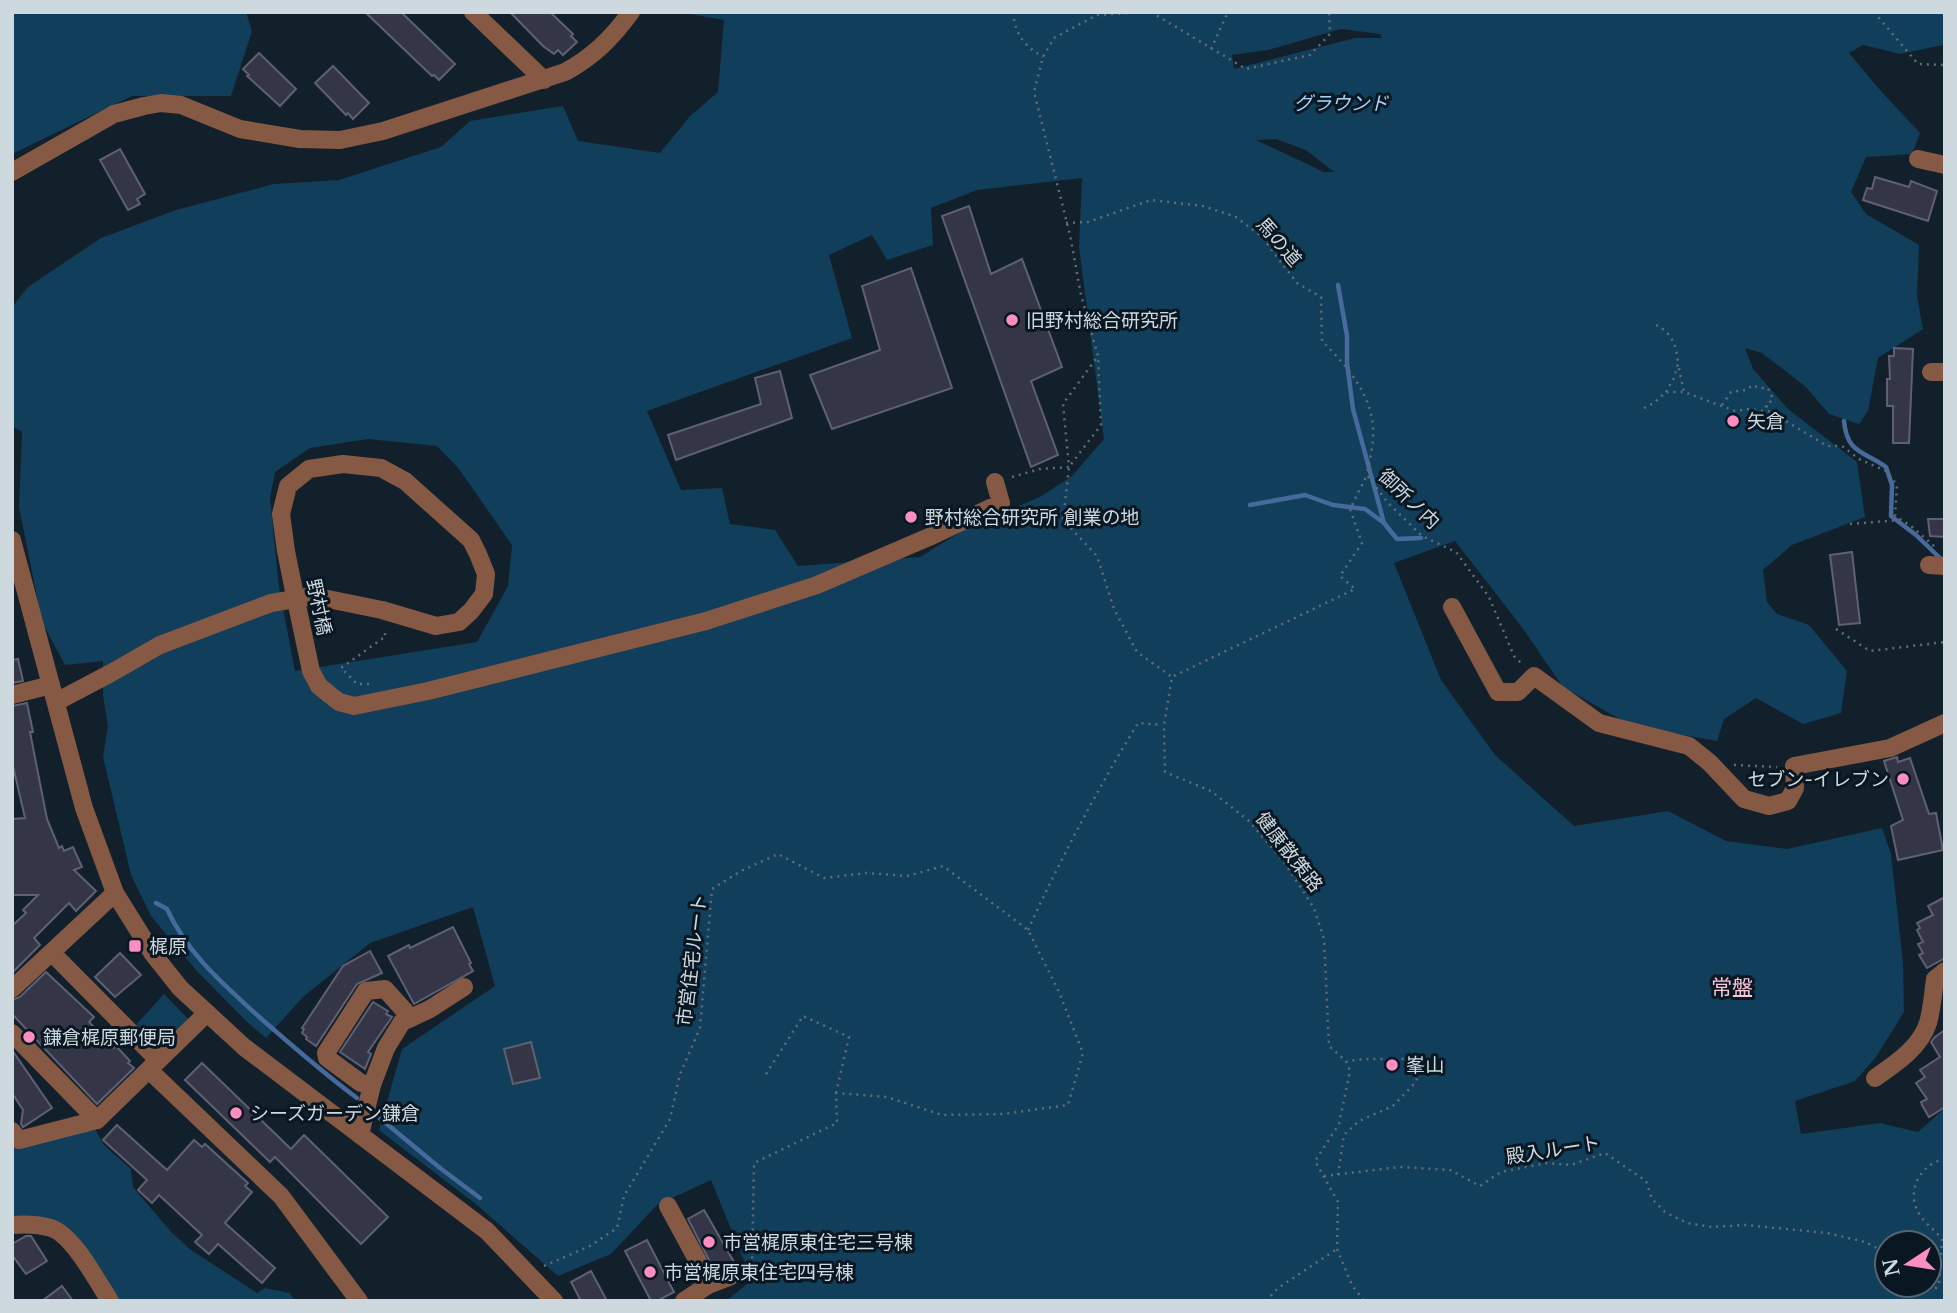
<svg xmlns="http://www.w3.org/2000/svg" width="1957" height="1313" font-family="'Libre Baskerville','Noto Sans JP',serif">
<rect width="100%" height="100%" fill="#11202b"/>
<!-- green -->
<g fill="#113e5a" fill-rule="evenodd">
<polygon points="12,12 246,12 252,31 231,96 132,96 12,154"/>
<path d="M 678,12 L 1945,12 L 1945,43 L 1943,45 L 1900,54 L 1863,45 L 1849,53 L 1880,90 L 1920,133 L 1912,154 L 1866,157 L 1851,192 L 1866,214 L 1919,245 L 1917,296 L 1923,329 L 1878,358 L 1868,411 L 1859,424 L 1829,414 L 1806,387 L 1762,353 L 1745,348 L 1753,369 L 1788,409 L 1857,462 L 1865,517 L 1792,545 L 1763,570 L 1767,602 L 1777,614 L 1809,625 L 1847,671 L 1841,713 L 1803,724 L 1756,698 L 1724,719 L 1717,741 L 1632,726 L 1563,687 L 1521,626 L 1455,541 L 1394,563 L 1441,680 L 1495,755 L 1574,826 L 1668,811 L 1726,841 L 1787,849 L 1882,828 L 1891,854 L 1903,963 L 1904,1012 L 1876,1057 L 1855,1081 L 1795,1101 L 1801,1134 L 1880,1123 L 1918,1132 L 1945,1108 L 1945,1301 L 726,1301 L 752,1280 L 711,1180 L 657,1205 L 611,1254 L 558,1276 L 477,1205 L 379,1130 L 402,1049 L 495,986 L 473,907 L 370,943 L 303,997 L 266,1038 L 247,1022 L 196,970 L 151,916 L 131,875 L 103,757 L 108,726 L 103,695 L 103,661 L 65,665 L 42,622 L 19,507 L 22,432 L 12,426 L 12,307 L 28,287 L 101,238 L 176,210 L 274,184 L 339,180 L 441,147 L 470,121 L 563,106 L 578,141 L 660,153 L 690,116 L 718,92 L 724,20 ZM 1341,29 L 1380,34 L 1382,38 L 1355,38 L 1234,69 L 1232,55 L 1268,50 ZM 1276,139 L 1306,150 L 1334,172 L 1324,172 L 1256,140 ZM 1082,178 L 1079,247 L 1104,439 L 1072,476 L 1040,497 L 970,526 L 920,557 L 798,566 L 775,530 L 730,524 L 722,488 L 681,490 L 647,411 L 852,338 L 829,255 L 872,235 L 887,260 L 933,245 L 931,208 L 977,190 ZM 368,439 L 437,446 L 459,469 L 512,545 L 508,586 L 477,642 L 295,671 L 279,587 L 270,498 L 275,472 L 310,448 ZM 1887,1243 L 1929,1243 L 1929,1285 L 1887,1285 Z"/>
<polygon points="164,994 191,1022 164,1048 156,1048 135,1026"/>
<polygon points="90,1128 95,1129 104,1145 131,1169 133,1187 172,1233 191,1250 257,1293 265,1288 290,1293 295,1301 117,1301 83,1252 12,1219 12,1149"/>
</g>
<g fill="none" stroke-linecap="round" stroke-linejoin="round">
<!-- stream -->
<g stroke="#476a9c" stroke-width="4.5">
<polyline points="1338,285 1347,336 1347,363 1353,409 1384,523"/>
<path d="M 1844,421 C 1847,454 1864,451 1886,467 L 1892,485 L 1891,516 L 1916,535 L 1941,559"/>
<polyline points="1250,505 1305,495 1333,505 1365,509 1384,523 1397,539 1421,538"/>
<path d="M 156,903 L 167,909 C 187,953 222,983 257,1015 C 290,1044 322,1072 357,1098"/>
<polyline points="376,1115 440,1168 480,1198"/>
</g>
</g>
<!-- building -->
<g fill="#343546" stroke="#5f6073" stroke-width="2">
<polygon points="365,12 401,12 455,64 439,80 434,75 432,76"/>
<polygon points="510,12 550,12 573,34 571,36 577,42 563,55 558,50 554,54 543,46"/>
<polygon points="259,53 296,89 280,106 247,76 249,75 243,69"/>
<polygon points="333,66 369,103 353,119 348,113 346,115 315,83"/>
<polygon points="120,149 145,194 137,199 140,204 128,210 100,160"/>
<polygon points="1875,177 1909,187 1911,181 1937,191 1928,221 1863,200 1867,188 1872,189"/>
<polygon points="969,206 991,274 1022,259 1062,367 1031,381 1058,455 1031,467 942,216"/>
<polygon points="911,268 952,388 832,429 810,375 880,350 862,286"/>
<polygon points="1894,348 1913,349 1909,443 1893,443 1893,406 1887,406 1887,379 1890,379 1889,356 1894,356"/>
<polygon points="780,371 792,418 676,460 668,435 761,404 755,378"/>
<polygon points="1928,519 1945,519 1945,537 1930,536"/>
<polygon points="1852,552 1860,623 1839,625 1830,555"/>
<polygon points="18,659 23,681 12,683 12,660"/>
<polygon points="27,703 33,732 30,732 47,819 59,848 62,846 64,851 73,847 82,867 74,870 96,891 76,911 69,903 34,938 40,945 12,973 12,926 26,913 23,910 38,895 12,895 12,819 25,818 12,762 12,706"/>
<polygon points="1897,757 1898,762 1910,758 1929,814 1936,813 1943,850 1898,860 1891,826 1903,820 1884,761"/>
<polygon points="1945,897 1945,958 1927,968 1919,955 1923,953 1918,944 1923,942 1917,930 1920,928 1917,923 1933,915 1928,906"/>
<polygon points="453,927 471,963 469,964 473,971 414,1004 388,956 409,945 410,948"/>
<polygon points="370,951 382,973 357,984 316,1046 306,1039 307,1037 302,1033 304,1029 302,1028 343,966"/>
<polygon points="120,953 141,975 115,997 95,977"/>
<polygon points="46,972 94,1017 89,1022 114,1048 116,1046 130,1061 128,1063 134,1068 97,1104 12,1014 12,1000 20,997"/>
<polygon points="373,1002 388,1011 386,1014 392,1017 368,1052 371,1054 365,1069 340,1052"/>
<polygon points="1945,1030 1945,1107 1929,1117 1922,1105 1921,1102 1927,1099 1916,1083 1925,1077 1920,1070 1940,1057 1931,1042 1935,1037"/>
<polygon points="531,1042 540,1078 513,1084 504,1049"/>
<polygon points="12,1050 52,1108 23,1127 21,1124 23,1110 12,1093"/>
<polygon points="202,1063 291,1149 304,1135 388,1217 361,1244 275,1157 270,1162 185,1080"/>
<polygon points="117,1125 167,1170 194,1140 202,1147 205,1144 248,1183 245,1186 252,1192 225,1223 275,1268 262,1283 218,1244 209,1254 195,1242 202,1235 159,1195 152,1203 138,1190 147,1180 103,1140"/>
<polygon points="704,1210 734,1262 714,1270 688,1219"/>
<polygon points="26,1236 31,1236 47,1261 26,1274 12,1255 12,1244"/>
<polygon points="647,1240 674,1292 657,1301 651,1301 625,1251"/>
<polygon points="591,1271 607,1301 581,1301 571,1282"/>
<polygon points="62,1286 73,1301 42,1301"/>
</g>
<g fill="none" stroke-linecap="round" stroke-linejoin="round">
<!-- path -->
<g stroke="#616e77" stroke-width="2.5" stroke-dasharray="2 5" stroke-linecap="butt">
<path d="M 1013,12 C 1015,34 1024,46 1043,57"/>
<polyline points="1148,12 1097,15 1054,38 1043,57 1034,92 1070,235 1081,295 1098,356 1101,425 1069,467 1063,520 1097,556 1114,609 1137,652 1172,677 1164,725 1165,772 1211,791 1249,821 1284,862 1314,908 1324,939 1329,1046 1346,1061 1350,1071 1339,1124 1315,1161 1338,1202 1337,1249 1352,1285 1364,1301"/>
<polyline points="1151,12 1246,69 1310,55 1330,34 1329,12"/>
<polyline points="1874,12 1918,64 1945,65"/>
<polyline points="1211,49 1228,12"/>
<path d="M 1066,223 L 1088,222 L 1151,200 L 1203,206 L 1236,217 L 1261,236 L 1297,283 L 1321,297 L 1322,341 C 1346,365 1373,395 1373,431 C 1374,445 1369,461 1367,475"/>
<path d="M 1656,325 C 1672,333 1677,346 1678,364"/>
<polyline points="1666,392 1674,378 1678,364 1684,392"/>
<polyline points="1722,405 1731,392 1746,390 1753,385 1759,388 1768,388 1773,399 1766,406 1770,410"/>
<polyline points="1644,408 1654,403 1666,392 1684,392 1735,411 1749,409 1771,412 1827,446 1842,446 1859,459 1886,471 1897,485 1895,516 1911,526 1935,547"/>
<polyline points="1012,477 1040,469 1069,467 1063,404 1098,356"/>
<polyline points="1850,524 1900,520"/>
<polyline points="1836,629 1870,651 1945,642"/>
<polyline points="1174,676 1355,589 1340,576 1362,543 1350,509 1367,475 1388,503 1422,536 1456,552 1489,597 1514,656 1522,664"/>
<polyline points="369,684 357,684 341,668 386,636 382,629"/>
<polyline points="1734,765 1777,767"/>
<path d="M 1028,930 C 1061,858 1097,790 1138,723 L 1162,725"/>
<polyline points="766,1074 803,1016 849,1037 836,1093"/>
<polyline points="1338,1175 1344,1135 1359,1121 1393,1106 1416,1082 1423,1059 1367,1059 1347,1061"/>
<polyline points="1324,1176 1400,1167 1450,1170 1480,1186 1501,1172 1547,1163 1571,1165 1605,1153 1646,1181 1652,1199 1665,1212 1687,1223 1712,1227 1745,1225 1827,1233 1865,1242 1887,1253"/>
<polyline points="544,1266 590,1246 617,1228 624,1196 670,1119 680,1074 700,1028 712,889 741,871 778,854 824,878 866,873 907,876 943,866 1028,930 1059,992 1083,1053 1068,1105 1003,1114 942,1115 887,1097 836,1093 837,1123 754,1163 752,1264 746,1267"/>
<path d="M 1922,1285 L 1926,1288 L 1936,1288 L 1939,1283 L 1942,1240 C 1936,1230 1926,1225 1920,1215 C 1905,1193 1919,1164 1945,1159"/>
<polyline points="1266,1301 1278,1288 1337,1249"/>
</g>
<!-- minor -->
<g stroke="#855943" stroke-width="18">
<polyline points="473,12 544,80"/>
<polyline points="1918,159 1945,165"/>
<path d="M 12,172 L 114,114 L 144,106 L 161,103 L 181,105 L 240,129 L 300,139 L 340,140 L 383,131 L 565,72 C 593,57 612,38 631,12"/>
<polyline points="1931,372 1945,372"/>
<polyline points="12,540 84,808 115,893 153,954 180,988 244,1047 487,1231 554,1301"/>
<polyline points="1929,565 1945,566"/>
<polyline points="1452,607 1498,692 1518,692 1534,676 1599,723 1689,746 1710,763 1744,799 1769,806 1788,801 1795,788 1794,766 1890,748 1945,723"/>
<polyline points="12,695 51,685"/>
<polyline points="56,702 111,673 160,645 271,603 307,597 328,599 382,610 436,626 459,622 471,611 484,594 486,574 478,554 471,540 405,481 381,468 343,464 309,469 288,486 281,514 286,551 294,591 311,671 319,686 330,695 339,702 354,706 428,691 706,621 817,585 929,537 1001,503 995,482"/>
<polyline points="52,953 158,1060"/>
<polyline points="12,989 115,893"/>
<polyline points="12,1033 97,1120"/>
<polyline points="150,1071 281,1196 359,1301"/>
<path d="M 1875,1078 C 1895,1064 1920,1048 1928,1023 C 1932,1009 1933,994 1935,979 L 1945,971"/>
<polyline points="372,1085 361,1083 327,1058 326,1053 366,991 385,989 411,1018"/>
<polyline points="12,1131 19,1140 97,1120 207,1013"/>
<polyline points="360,1135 372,1085 386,1048 402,1022 430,1009 464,987"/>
<polyline points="668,1206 701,1267 708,1285"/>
<path d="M 12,1225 C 25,1224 38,1224 51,1228 C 73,1235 97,1281 110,1301"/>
<polyline points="684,1301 708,1285 731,1276"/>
</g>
</g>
<!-- markers -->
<g fill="#fd8ebf" stroke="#081722" stroke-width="2.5">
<circle cx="1012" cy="320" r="7"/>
<circle cx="1733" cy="421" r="7"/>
<circle cx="911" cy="517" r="7"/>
<circle cx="1903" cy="779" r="7"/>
<rect x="128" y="939" width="14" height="14" rx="3.5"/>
<circle cx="29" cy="1037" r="7"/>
<circle cx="1392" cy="1065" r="7"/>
<circle cx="236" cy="1113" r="7"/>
<circle cx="709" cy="1242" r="7"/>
<circle cx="650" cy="1272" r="7"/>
</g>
<g text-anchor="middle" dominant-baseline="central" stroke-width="6" stroke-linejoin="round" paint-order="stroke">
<!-- park labels -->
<g font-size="19" font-style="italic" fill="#a6d6fb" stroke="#081722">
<text x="1341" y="103">グラウンド</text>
</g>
<!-- street labels -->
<g font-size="19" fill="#ced8df" stroke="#081722">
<text transform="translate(1279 242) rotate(49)">馬の道</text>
<text transform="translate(1409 499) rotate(44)">御所ノ内</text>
<text transform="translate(319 607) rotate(78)">野村橋</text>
<text transform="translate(1289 852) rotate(52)">健康散策路</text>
<text transform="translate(692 960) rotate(-83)">市営住宅ルート</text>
<text transform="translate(1553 1150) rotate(-9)">殿入ルート</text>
</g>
<!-- poi labels -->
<g font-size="19" fill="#ced8df" stroke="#081722" text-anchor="start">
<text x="1026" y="320">旧野村総合研究所</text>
<text x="1747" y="421">矢倉</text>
<text x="925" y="517">野村総合研究所 創業の地</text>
<text x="1889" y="779" text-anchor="end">セブン-イレブン</text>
<text x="149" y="946">梶原</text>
<text x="43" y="1037">鎌倉梶原郵便局</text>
<text x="1406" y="1065">峯山</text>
<text x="250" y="1113">シーズガーデン鎌倉</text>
<text x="723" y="1242">市営梶原東住宅三号棟</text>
<text x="664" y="1272">市営梶原東住宅四号棟</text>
</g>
<!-- neighbourhood labels -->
<g font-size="21" fill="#f7c6d9" stroke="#081722">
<text x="1732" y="988">常盤</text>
</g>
</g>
<!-- border -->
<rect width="1957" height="1313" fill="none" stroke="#ced8df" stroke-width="28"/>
<!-- north arrow -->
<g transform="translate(1908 1264) rotate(258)"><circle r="33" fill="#081722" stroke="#57646e" stroke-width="2"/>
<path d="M0-5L12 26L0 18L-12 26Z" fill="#fd8ebf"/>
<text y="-10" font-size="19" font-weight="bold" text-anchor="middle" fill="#ced8df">N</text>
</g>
</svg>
